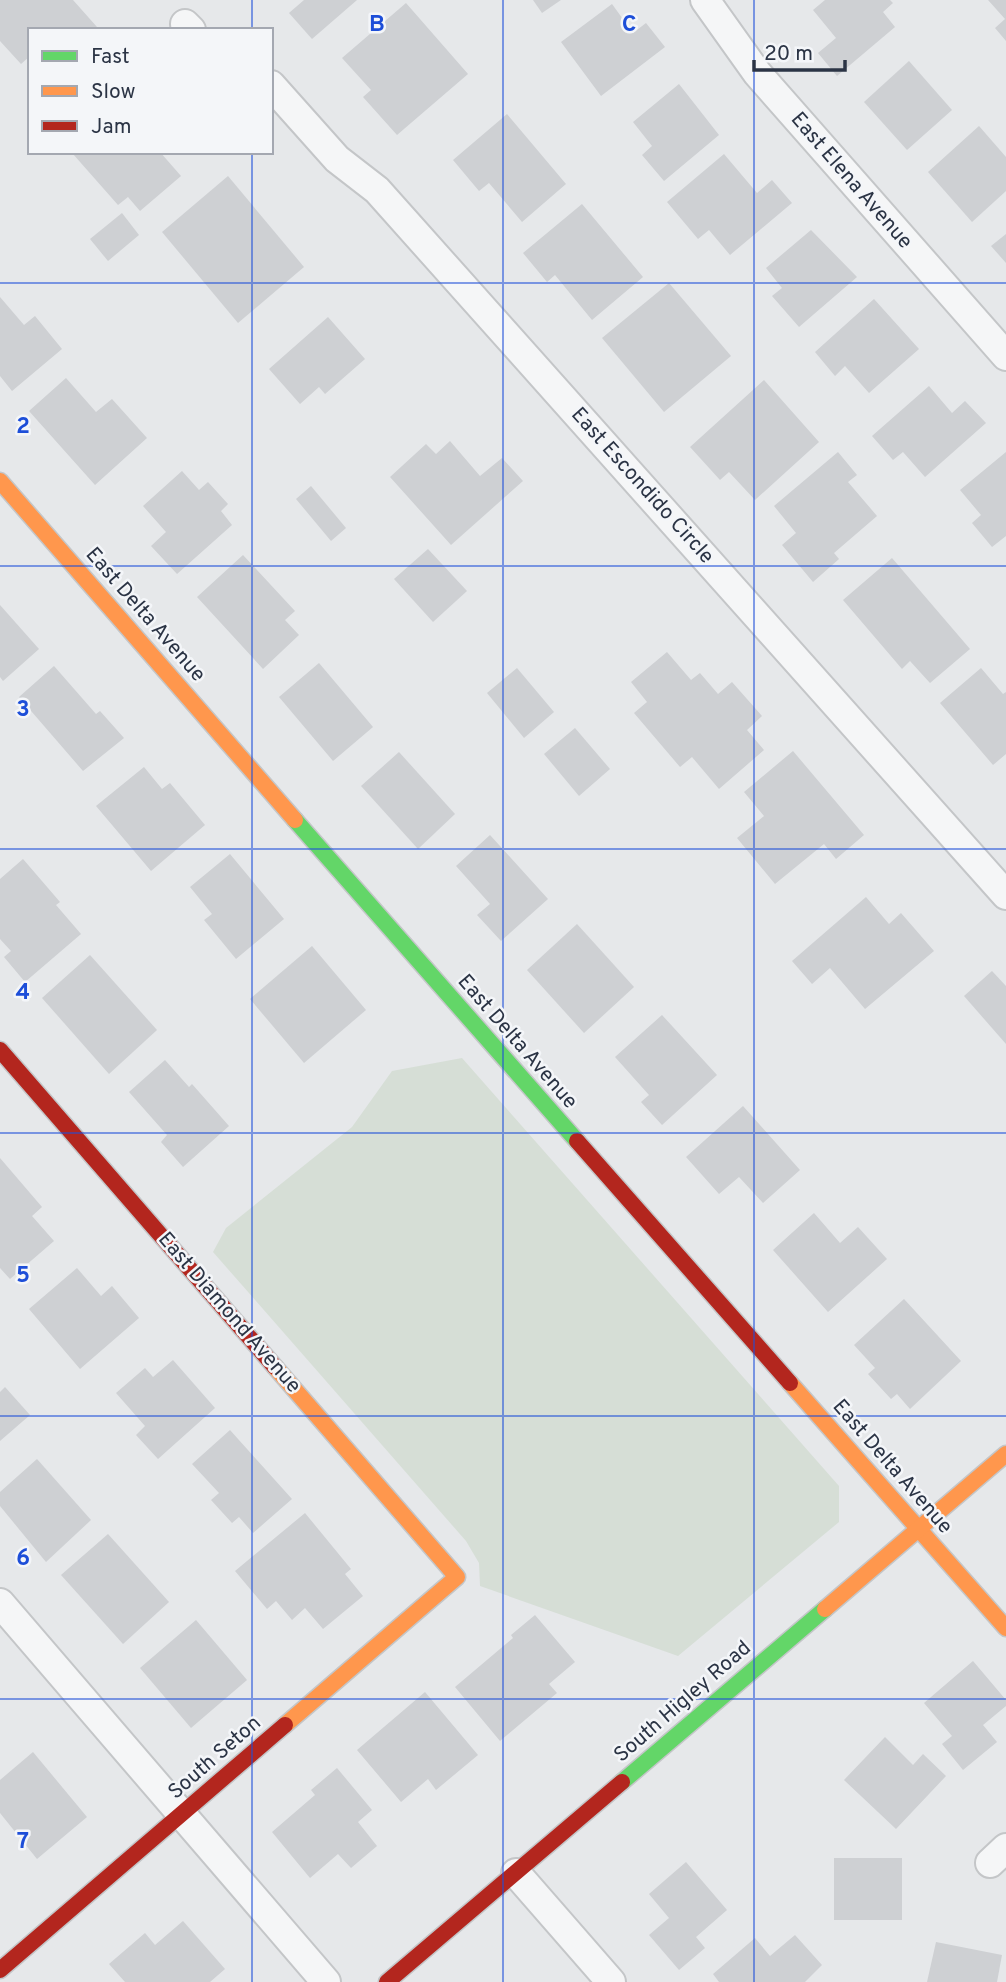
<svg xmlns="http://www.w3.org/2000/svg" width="1006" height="1982" font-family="Overpass,sans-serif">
<rect width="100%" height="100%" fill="#e6e8ea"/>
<!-- green -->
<polygon fill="#d6ded6" points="462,1058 839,1486 839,1522 678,1656 480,1586 479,1563 466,1541 213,1252 226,1228 352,1127 392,1071"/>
<!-- building -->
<g fill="#ced0d3">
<polygon points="0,0 73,0 97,27 93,30 30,30 30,56 21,64 0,41"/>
<polygon points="304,0 357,0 312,39 289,13"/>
<polygon points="533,0 561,0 542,13"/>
<polygon points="825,0 890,0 893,3 883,12 895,27 837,76 818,53 836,38 813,10"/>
<polygon points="988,0 1006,0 1006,41 995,28 1005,19"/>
<polygon points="406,3 468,74 397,135 363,97 371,90 342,58"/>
<polygon points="612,4 633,33 646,23 665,47 601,96 561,42"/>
<polygon points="909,61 952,110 907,150 864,102"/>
<polygon points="679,84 719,135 664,181 642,155 652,146 633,122"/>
<polygon points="507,114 566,184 522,222 489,183 479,191 453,160"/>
<polygon points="979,126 1006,157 1006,191 972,222 928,172"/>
<polygon points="75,152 160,152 181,176 140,211 128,197 118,205 73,154"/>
<polygon points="724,154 757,193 772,180 792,203 730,255 709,230 698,239 667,202"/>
<polygon points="228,176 304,267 238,323 162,232"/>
<polygon points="582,204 643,277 592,320 555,275 547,282 523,253"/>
<polygon points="122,213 139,235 108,261 90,239"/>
<polygon points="811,230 857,277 799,327 772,296 782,288 766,268"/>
<polygon points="1006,234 1006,263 991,246"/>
<polygon points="669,283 731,356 664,412 602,338"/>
<polygon points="0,297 24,325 35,316 62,349 12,391 0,376"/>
<polygon points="874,299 919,349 869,393 845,366 835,376 815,352"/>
<polygon points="328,317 365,359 325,394 319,387 300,404 269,369"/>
<polygon points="66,378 96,412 112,399 147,438 95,485 29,411"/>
<polygon points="764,380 819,442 755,500 729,472 720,480 690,447"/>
<polygon points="929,386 952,413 965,401 986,423 925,477 903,452 893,460 872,436"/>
<polygon points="450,441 480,476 502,458 523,481 451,545 390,477 426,444 436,454"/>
<polygon points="838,452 857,475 848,482 877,516 834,553 839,559 813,582 782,545 796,533 774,506"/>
<polygon points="1006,452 1006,536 992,547 972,523 981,515 960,490"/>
<polygon points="182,471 199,490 208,482 228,504 221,511 232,525 177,574 151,546 166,532 143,506"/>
<polygon points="311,486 346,528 331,541 296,499"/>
<polygon points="428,549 467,591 433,622 394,579"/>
<polygon points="243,555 295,611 285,620 299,635 263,669 197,597"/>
<polygon points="892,558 970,649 930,683 910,661 902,669 843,600"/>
<polygon points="0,605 39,649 3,681 0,677"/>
<polygon points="667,652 691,680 700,673 718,694 732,682 762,716 747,730 764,750 719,789 692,757 680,767 634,713 647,702 631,682"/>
<polygon points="319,663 373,727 333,761 279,697"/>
<polygon points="54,666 96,714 100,711 124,738 83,771 19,697"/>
<polygon points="517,668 554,712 524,738 487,693"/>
<polygon points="981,668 1003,694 1006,692 1006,754 993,765 940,703"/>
<polygon points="575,728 610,769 579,796 544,754"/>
<polygon points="793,751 864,835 836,859 824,844 775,884 737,838 764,816 744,792"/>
<polygon points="399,752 455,814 418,849 361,786"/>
<polygon points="144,767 162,789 170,783 205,825 151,871 96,806"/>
<polygon points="490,835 548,899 501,941 477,915 490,904 456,866"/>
<polygon points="230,854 284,919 236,959 204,920 212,914 190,887"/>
<polygon points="23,859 60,902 56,905 81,934 25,982 4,957 11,951 0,939 0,879"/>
<polygon points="866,897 889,924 901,913 934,951 865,1009 830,968 812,984 792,961"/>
<polygon points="577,924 634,987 584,1033 527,970"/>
<polygon points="312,946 366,1010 304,1063 250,999"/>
<polygon points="90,955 157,1030 109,1074 42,998"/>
<polygon points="992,971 1006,986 1006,1044 964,996"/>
<polygon points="662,1015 717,1075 662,1125 641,1102 649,1095 615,1057"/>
<polygon points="165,1060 189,1087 192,1084 229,1126 183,1167 161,1142 167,1135 129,1092"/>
<polygon points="743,1106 800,1170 763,1203 739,1177 719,1194 686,1157"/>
<polygon points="0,1158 42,1207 32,1216 54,1241 10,1279 0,1268"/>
<polygon points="814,1213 840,1243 858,1227 887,1259 828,1312 773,1250"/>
<polygon points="77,1268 101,1296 112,1286 139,1318 80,1369 29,1309"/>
<polygon points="904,1299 961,1361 910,1409 897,1394 891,1399 868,1374 875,1368 854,1345"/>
<polygon points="173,1360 215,1408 158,1459 136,1435 145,1426 116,1393 145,1368 153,1377"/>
<polygon points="5,1387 30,1415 0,1441 0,1392"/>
<polygon points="230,1430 292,1499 253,1533 239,1517 232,1523 211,1500 219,1493 192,1464"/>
<polygon points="37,1459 91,1520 46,1562 0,1506 0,1492"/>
<polygon points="305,1513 351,1569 345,1574 363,1596 323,1629 305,1608 292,1620 276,1601 267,1609 235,1571"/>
<polygon points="108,1534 169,1602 123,1644 61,1575"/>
<polygon points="535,1615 575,1662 549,1684 557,1693 500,1741 455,1687 513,1638 511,1635"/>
<polygon points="196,1620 247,1680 191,1728 140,1668"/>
<polygon points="973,1661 1006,1700 1006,1706 983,1725 997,1742 963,1770 942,1744 952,1736 924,1703"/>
<polygon points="425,1692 478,1755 436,1790 428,1779 401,1802 357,1750"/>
<polygon points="885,1737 913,1765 923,1754 946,1776 896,1829 844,1780"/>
<polygon points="33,1752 87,1817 37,1859 0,1813 0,1780"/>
<polygon points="337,1768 372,1810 358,1822 377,1846 351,1868 338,1854 310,1878 272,1832 315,1795 311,1790"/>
<rect x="834" y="1858" width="68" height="62"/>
<polygon points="686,1862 727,1910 696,1937 705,1948 679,1970 649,1935 669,1918 649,1894"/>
<polygon points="183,1921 225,1969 210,1982 125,1982 109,1964 145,1933 155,1945"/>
<polygon points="795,1935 822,1965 805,1982 719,1982 713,1974 755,1938 770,1956"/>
<polygon points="936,1942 1002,1955 997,1982 927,1982"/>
</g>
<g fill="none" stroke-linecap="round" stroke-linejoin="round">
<!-- street casing -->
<g stroke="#c4c6c8" stroke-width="32">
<g id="street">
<polyline points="705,0 757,73 1006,356"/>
<polyline points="185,24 191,30"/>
<polyline points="271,85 337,159 377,190 1006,895"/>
<polyline points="0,1603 326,1982"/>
<polyline points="990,1863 1006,1848"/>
<polyline points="516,1873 611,1982"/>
</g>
</g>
<!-- fast casing -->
<g stroke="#c4c6c8" stroke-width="19">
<g id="fast">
<polyline points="295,820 577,1141"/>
<polyline points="622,1782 825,1609"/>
</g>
</g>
<!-- slow casing -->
<g stroke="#c4c6c8" stroke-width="19">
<g id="slow">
<polyline points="0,481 295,820"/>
<polyline points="275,1367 457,1577 285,1725"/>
<polyline points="790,1383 1006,1628"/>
<polyline points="825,1609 1006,1454"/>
</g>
</g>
<!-- jam casing -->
<g stroke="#c4c6c8" stroke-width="19">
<g id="jam">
<polyline points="0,1050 275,1367"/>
<polyline points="577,1141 790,1383"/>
<polyline points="0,1970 285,1725"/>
<polyline points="387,1982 622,1782"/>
</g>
</g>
<!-- street -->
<use href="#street" stroke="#f5f6f7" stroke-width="28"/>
<!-- fast -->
<use href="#fast" stroke="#63d668" stroke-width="16"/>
<!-- slow -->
<use href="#slow" stroke="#ff974d" stroke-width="16"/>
<!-- jam -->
<use href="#jam" stroke="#b3261e" stroke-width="16"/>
</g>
<!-- grid -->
<path fill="none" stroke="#1d4ed8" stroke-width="2" stroke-opacity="0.55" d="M 252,0 L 252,30M 503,0 L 503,1982M 754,0 L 754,1982M 252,152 L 252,1982M 0,283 L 1006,283M 0,566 L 1006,566M 0,849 L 1006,849M 0,1133 L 1006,1133M 0,1416 L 1006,1416M 0,1699 L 1006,1699"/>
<g text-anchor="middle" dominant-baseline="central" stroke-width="5" stroke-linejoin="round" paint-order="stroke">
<!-- street labels -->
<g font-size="21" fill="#2b3445" stroke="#f4f6f9">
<text transform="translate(851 181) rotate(49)">East Elena Avenue</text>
<text transform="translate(642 486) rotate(48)">East Escondido Circle</text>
<text transform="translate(145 615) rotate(49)">East Delta Avenue</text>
<text transform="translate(517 1042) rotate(49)">East Delta Avenue</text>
<text transform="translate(229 1313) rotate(49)">East Diamond Avenue</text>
<text transform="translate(892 1467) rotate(49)">East Delta Avenue</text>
<text transform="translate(683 1702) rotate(-41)">South Higley Road</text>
<text transform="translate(215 1758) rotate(-41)">South Seton</text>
</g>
</g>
<g font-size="23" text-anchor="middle" font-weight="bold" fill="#1d4ed8" stroke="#f4f6f9" stroke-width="5" stroke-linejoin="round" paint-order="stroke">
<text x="377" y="31">B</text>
<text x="629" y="31">C</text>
<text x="23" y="433">2</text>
<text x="23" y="716">3</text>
<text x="23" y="999">4</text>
<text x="23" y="1282">5</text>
<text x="23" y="1565">6</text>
<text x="23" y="1848">7</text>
</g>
<!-- legend -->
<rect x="28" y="28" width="245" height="126" fill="#f4f6f9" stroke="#a4a8b1" stroke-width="2"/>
<rect x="42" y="51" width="35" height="10" fill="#63d668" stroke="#a4a8b1" stroke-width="2"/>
<text x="91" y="63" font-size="21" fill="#2b3445">Fast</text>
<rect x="42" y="86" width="35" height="10" fill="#ff974d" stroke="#a4a8b1" stroke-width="2"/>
<text x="91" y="98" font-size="21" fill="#2b3445">Slow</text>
<rect x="42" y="121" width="35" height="10" fill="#b3261e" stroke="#a4a8b1" stroke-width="2"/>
<text x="91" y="133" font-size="21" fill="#2b3445">Jam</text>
<!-- scale -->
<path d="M754 60v10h91v-10" fill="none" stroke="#2b3445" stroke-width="3.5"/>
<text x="764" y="60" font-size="21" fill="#2b3445" stroke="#f4f6f9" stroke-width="5" paint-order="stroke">20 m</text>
</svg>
